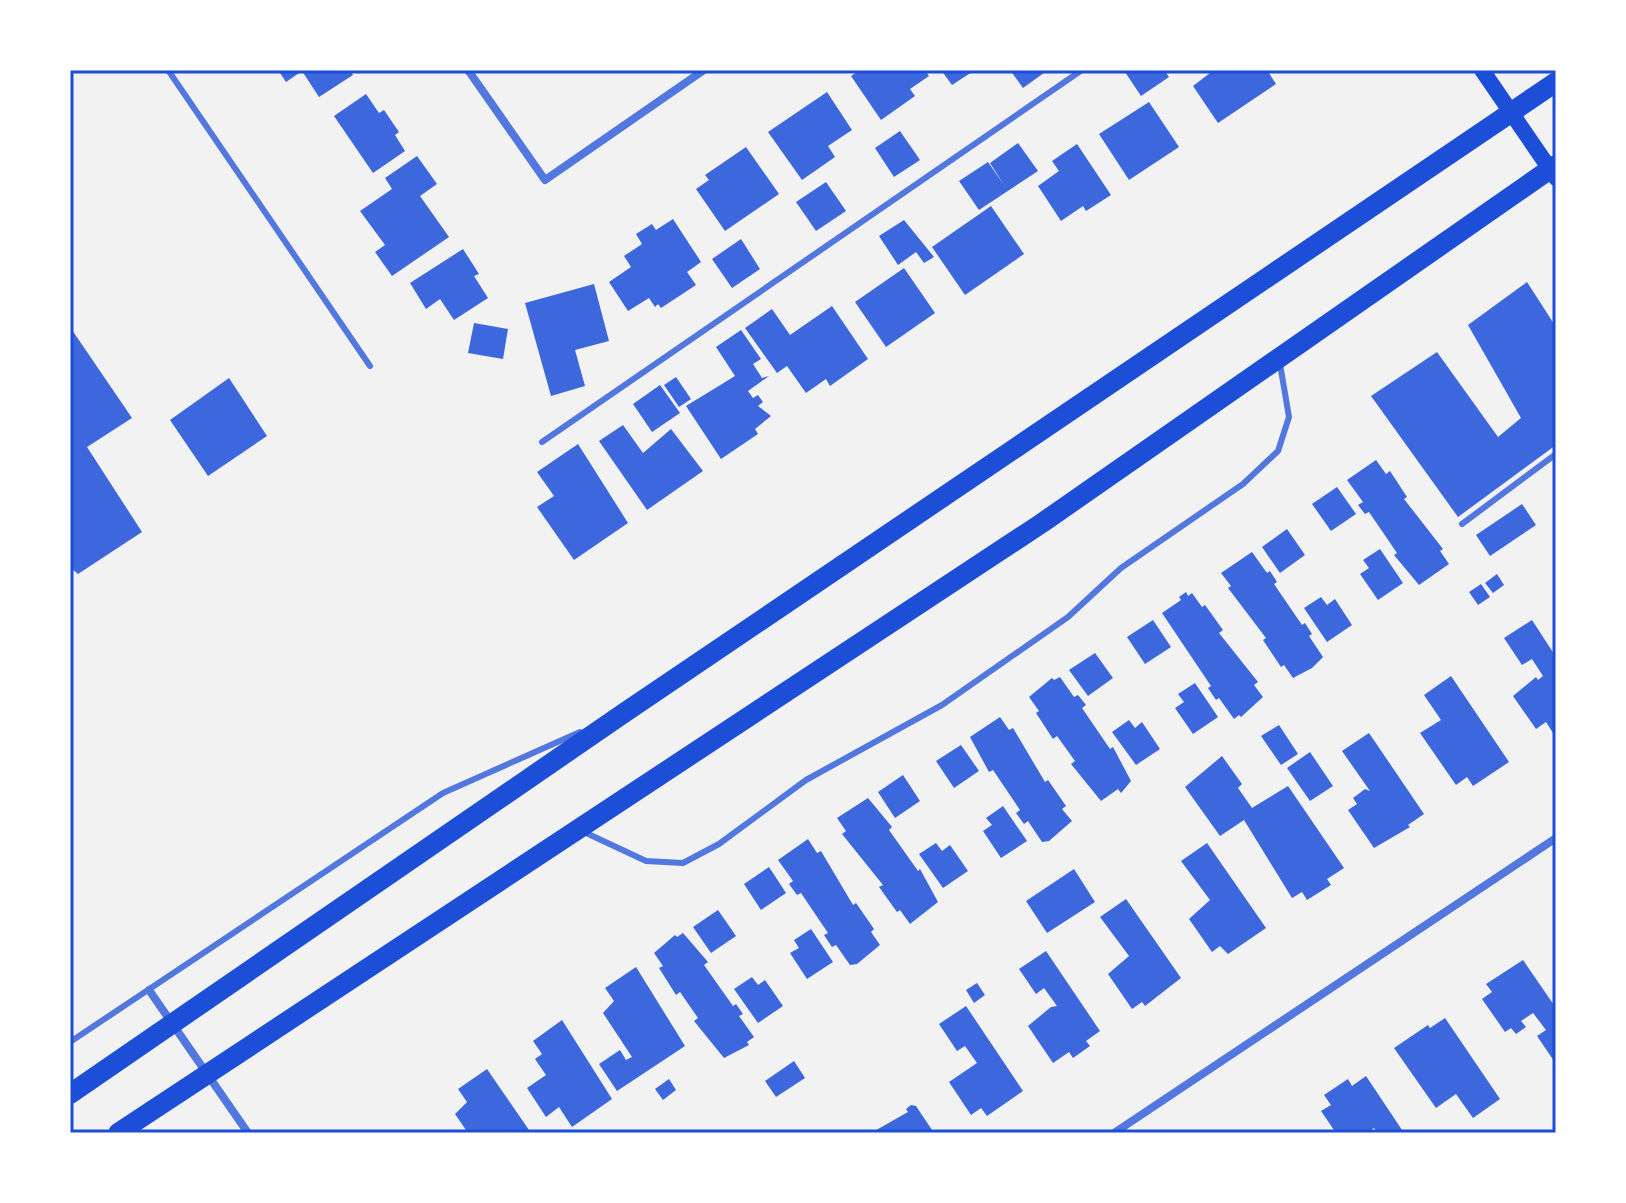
<svg xmlns="http://www.w3.org/2000/svg" width="1626" height="1203" font-family="'DejaVu Sans',sans-serif">
<rect width="100%" height="100%" fill="#f2f2f2"/>
<!-- building -->
<g fill="#3d67dc">
<polygon points="278,70 350,70 353,75 319,97 302,71 286,82"/>
<polygon points="860,70 925,70 929,76 910,89 915,96 881,120 851,76"/>
<polygon points="941,70 975,70 952,85"/>
<polygon points="1010,70 1048,70 1023,88"/>
<polygon points="1127,70 1164,70 1169,77 1141,96 1125,72"/>
<polygon points="1214,70 1267,70 1276,84 1218,123 1193,86"/>
<polygon points="827,92 852,130 828,146 835,157 802,180 768,132"/>
<polygon points="366,94 379,113 384,110 399,132 395,135 405,151 373,173 334,116"/>
<polygon points="1149,102 1179,147 1129,180 1099,134"/>
<polygon points="900,131 920,160 894,177 875,148"/>
<polygon points="1018,143 1038,171 979,210 959,181 988,162 1004,185 990,163"/>
<polygon points="1077,144 1111,195 1086,211 1083,206 1061,221 1038,186 1059,171 1052,161"/>
<polygon points="746,147 779,194 725,231 696,189 709,180 705,175"/>
<polygon points="417,156 437,184 420,196 449,237 392,276 375,252 385,245 360,211 392,189 385,178"/>
<polygon points="826,182 846,211 816,231 796,202"/>
<polygon points="991,206 1024,254 965,295 932,247"/>
<polygon points="673,219 701,262 687,272 696,285 661,308 658,304 655,307 649,298 628,311 609,282 631,267 624,256 642,244 636,234 652,224 656,230"/>
<polygon points="904,220 934,257 924,263 916,252 898,265 879,236"/>
<polygon points="741,239 760,269 732,288 712,259"/>
<polygon points="463,249 479,274 474,276 488,298 454,320 440,299 426,309 410,283"/>
<polygon points="904,268 935,313 886,347 855,302"/>
<polygon points="1527,282 1556,327 1556,445 1458,517 1371,396 1437,352 1498,437 1521,418 1468,325"/>
<polygon points="594,284 609,341 575,350 585,386 551,396 525,303"/>
<polygon points="832,306 868,359 830,386 826,379 806,393 787,366 777,373 745,328 772,309 790,335"/>
<polygon points="474,323 508,329 503,359 468,353"/>
<polygon points="70,327 132,418 87,447 142,532 78,574 70,567"/>
<polygon points="741,330 761,359 753,364 762,378 769,376 748,391 753,398 758,395 763,402 758,406 771,416 755,429 758,434 721,459 686,406 735,376 716,347"/>
<polygon points="676,377 691,399 679,407 664,385"/>
<polygon points="229,378 267,436 208,476 170,420"/>
<polygon points="660,385 680,413 652,432 633,404"/>
<polygon points="623,425 643,453 671,429 703,471 647,510 599,441"/>
<polygon points="578,444 628,523 574,560 537,507 554,496 537,472"/>
<polygon points="1376,460 1386,474 1390,471 1407,497 1404,499 1443,549 1440,551 1449,564 1419,585 1394,555 1397,553 1369,512 1365,514 1358,505 1363,502 1347,480"/>
<polygon points="1337,487 1356,514 1331,531 1312,504"/>
<polygon points="1522,504 1536,525 1490,556 1476,535"/>
<polygon points="1287,529 1305,555 1280,573 1262,547"/>
<polygon points="1380,549 1403,583 1378,600 1360,574 1369,568 1363,560"/>
<polygon points="1252,552 1267,573 1270,571 1277,582 1274,584 1302,625 1305,623 1312,634 1309,636 1323,657 1312,668 1293,678 1284,665 1281,667 1263,640 1266,638 1228,588 1231,586 1221,573"/>
<polygon points="1497,574 1504,585 1493,593 1485,583"/>
<polygon points="1481,584 1490,597 1478,605 1469,592"/>
<polygon points="1186,592 1188,596 1192,593 1202,607 1205,605 1223,630 1219,633 1258,682 1254,685 1263,697 1241,717 1239,715 1234,719 1219,698 1216,700 1208,688 1211,686 1162,613 1181,600 1179,597"/>
<polygon points="1321,597 1327,605 1335,599 1352,625 1327,642 1304,608"/>
<polygon points="1153,620 1171,647 1145,664 1127,637"/>
<polygon points="1532,620 1556,657 1556,730 1553,733 1546,722 1536,729 1513,696 1536,677 1538,680 1543,676 1532,659 1522,665 1504,638"/>
<polygon points="1095,653 1113,678 1088,696 1069,670"/>
<polygon points="1451,676 1509,762 1473,786 1467,777 1456,785 1420,733 1441,720 1424,695"/>
<polygon points="1060,677 1074,697 1078,695 1086,705 1082,708 1110,749 1113,747 1131,781 1121,793 1118,789 1101,801 1071,764 1075,761 1057,736 1053,739 1036,713 1039,711 1029,697 1052,678 1054,680"/>
<polygon points="1195,683 1218,717 1193,734 1175,708 1184,702 1178,694"/>
<polygon points="1000,717 1009,730 1013,728 1045,782 1048,780 1066,806 1062,809 1072,821 1049,841 1042,842 1028,821 1024,824 1016,813 1020,810 993,770 989,772 970,737"/>
<polygon points="1129,720 1135,728 1142,722 1160,749 1136,765 1112,732"/>
<polygon points="1279,725 1298,754 1281,765 1261,736"/>
<polygon points="1369,733 1424,814 1408,825 1410,827 1374,848 1348,810 1357,804 1353,798 1365,789 1370,791 1342,751"/>
<polygon points="961,745 979,771 954,788 936,761"/>
<polygon points="1310,752 1333,786 1310,801 1287,768"/>
<polygon points="1222,756 1242,784 1238,788 1252,808 1288,786 1344,868 1327,879 1331,885 1307,900 1302,892 1292,898 1244,820 1220,836 1185,787"/>
<polygon points="903,775 920,801 895,818 878,792"/>
<polygon points="868,798 892,827 889,830 918,871 920,869 938,902 910,924 900,910 897,912 879,887 883,885 842,834 846,831 837,818"/>
<polygon points="1003,806 1027,841 1001,858 983,831 992,825 986,818"/>
<polygon points="808,839 817,853 821,851 853,905 856,903 874,929 871,932 880,945 857,964 850,965 836,945 832,947 824,935 828,933 801,893 797,895 789,884 793,881 778,860"/>
<polygon points="936,843 942,851 950,845 968,871 943,888 919,854"/>
<polygon points="1207,843 1266,928 1228,954 1220,946 1212,952 1189,919 1210,900 1181,861"/>
<polygon points="769,867 786,893 761,910 744,884"/>
<polygon points="1074,869 1095,902 1047,933 1026,901"/>
<polygon points="1126,899 1181,978 1145,1006 1142,1002 1132,1009 1108,974 1129,956 1100,917"/>
<polygon points="718,910 736,936 711,953 693,927"/>
<polygon points="811,929 833,962 807,979 790,953 799,948 794,940"/>
<polygon points="683,933 708,962 704,965 733,1006 736,1004 743,1014 739,1016 754,1037 747,1042 749,1045 724,1058 694,1021 698,1018 680,992 676,995 659,968 663,966 654,953 675,935 677,937"/>
<polygon points="1046,951 1100,1031 1086,1041 1090,1046 1073,1058 1069,1052 1053,1063 1028,1026 1051,1007 1057,1006 1044,988 1036,994 1019,969"/>
<polygon points="1523,960 1556,1008 1556,1064 1537,1036 1546,1030 1533,1013 1521,1021 1526,1027 1516,1034 1511,1028 1505,1032 1482,999 1492,992 1486,984"/>
<polygon points="636,967 685,1046 617,1091 599,1064 620,1050 626,1060 632,1057 603,1013 614,1001 605,988"/>
<polygon points="752,977 758,985 765,980 783,1006 758,1023 734,989"/>
<polygon points="977,983 985,995 974,1003 966,990"/>
<polygon points="966,1006 1023,1091 987,1116 981,1108 971,1115 949,1082 977,1063 965,1046 957,1051 939,1024"/>
<polygon points="1445,1018 1500,1099 1473,1118 1456,1094 1436,1108 1394,1048 1428,1025 1430,1028"/>
<polygon points="562,1020 612,1099 572,1127 559,1107 546,1117 527,1088 546,1075 535,1059 542,1054 533,1041"/>
<polygon points="794,1061 805,1078 776,1097 765,1081"/>
<polygon points="487,1069 529,1130 525,1133 468,1133 455,1114 467,1102 458,1089"/>
<polygon points="1366,1076 1404,1133 1378,1133 1374,1128 1367,1133 1336,1133 1321,1111 1331,1105 1324,1095 1348,1079 1352,1086"/>
<polygon points="669,1079 676,1090 663,1100 655,1089"/>
<polygon points="911,1105 916,1106 934,1133 871,1133 908,1112 906,1109"/>
</g>
<g fill="none" stroke-linecap="round" stroke-linejoin="round">
<!-- service -->
<g stroke="#5277de" stroke-width="6">
<polyline points="168,70 370,366"/>
<polyline points="542,442 1082,70"/>
<polyline points="1462,524 1556,454"/>
<polyline points="584,832 646,861 683,863 719,844 806,780 942,705 1068,617 1121,568 1243,484 1278,451 1289,417 1280,364"/>
<polyline points="70,1042 443,793 580,732"/>
</g>
<!-- minor -->
<g stroke="#5277de" stroke-width="8">
<polyline points="468,70 545,180 704,70"/>
<polyline points="149,990 248,1133"/>
<polyline points="1114,1133 1556,838"/>
</g>
<!-- secondary -->
<polyline stroke="#1d4ed8" stroke-width="16" points="1482,70 1556,178"/>
<!-- primary -->
<g stroke="#1d4ed8" stroke-width="20">
<polyline points="70,1094 624,713 1556,82"/>
<polyline points="118,1133 1042,523 1556,165"/>
</g>
</g>
<!-- border -->
<rect width="1626" height="1203" fill="none" stroke="#ffffff" stroke-width="144"/>
<rect x="72" y="72" width="1482" height="1059" fill="none" stroke="#1d4ed8" stroke-width="3"/>
</svg>
